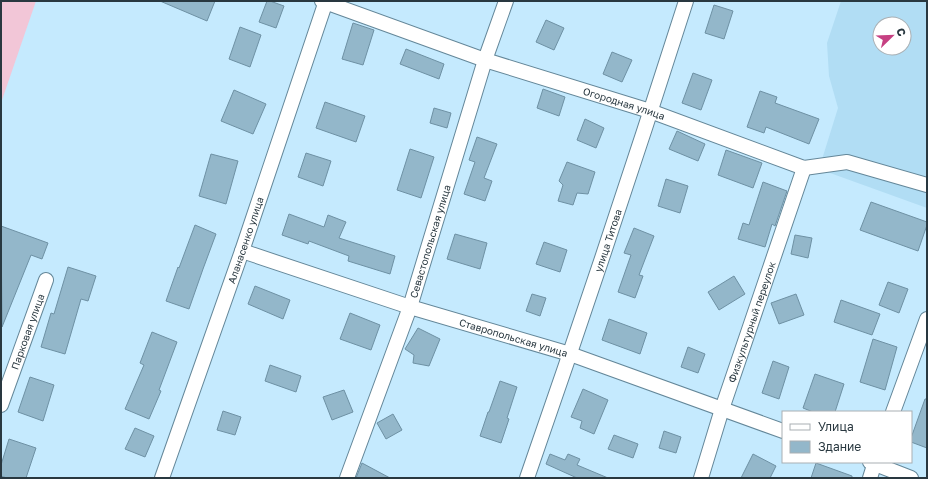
<svg xmlns="http://www.w3.org/2000/svg" width="928" height="479" font-family="'Golos Text',sans-serif">
<rect width="100%" height="100%" fill="#c5eafe"/>
<!-- built -->
<path fill="#b1ddf4" fill-rule="evenodd" d="M 841,1 L 927,1 L 927,208 L 819,169 L 838,108 L 829,76 L 827,43 ZM 880,24 L 904,24 L 904,48 L 880,48 Z"/>
<!-- green -->
<polygon fill="#f2c6d7" points="1,1 36,1 1,103"/>
<!-- building -->
<g fill="#93b7ca" stroke="#6e91a4">
<polygon points="160,1 215,1 207,21"/>
<polygon points="267,1 270,1 284,6 276,28 259,22"/>
<polygon points="714,5 733,11 724,39 705,33"/>
<polygon points="546,20 564,28 554,50 536,42"/>
<polygon points="353,23 374,30 363,65 342,59"/>
<polygon points="240,27 261,35 250,67 229,59"/>
<polygon points="406,49 444,64 439,79 400,64"/>
<polygon points="612,52 632,60 622,82 603,74"/>
<polygon points="693,73 712,80 701,110 682,103"/>
<polygon points="543,89 565,97 559,116 537,108"/>
<polygon points="234,90 266,104 253,134 221,121"/>
<polygon points="760,91 777,97 775,103 819,119 809,144 766,127 764,133 747,127"/>
<polygon points="325,102 365,116 356,142 316,128"/>
<polygon points="434,108 451,113 447,128 430,123"/>
<polygon points="585,119 604,128 596,148 577,140"/>
<polygon points="677,131 705,144 698,161 669,149"/>
<polygon points="477,137 497,144 484,178 492,181 485,201 464,194 475,162 469,160"/>
<polygon points="410,149 434,157 421,198 397,190"/>
<polygon points="726,150 762,163 753,188 718,175"/>
<polygon points="306,153 331,161 323,186 298,177"/>
<polygon points="211,154 238,161 226,204 199,196"/>
<polygon points="567,162 595,172 588,194 577,193 573,205 558,201 563,185 559,181"/>
<polygon points="666,179 688,186 680,213 658,206"/>
<polygon points="763,182 787,191 775,226 772,224 765,247 738,239 743,223 749,225"/>
<polygon points="871,202 927,222 927,225 918,251 860,230"/>
<polygon points="289,214 324,227 328,215 346,222 339,238 395,256 390,274 348,261 349,256 309,241 308,244 282,235"/>
<polygon points="195,225 216,234 203,269 189,309 166,301 178,267 179,268"/>
<polygon points="1,226 48,243 42,259 31,255 2,327"/>
<polygon points="634,228 654,236 639,275 643,276 635,298 618,292 631,255 624,253"/>
<polygon points="455,234 487,243 480,269 447,259"/>
<polygon points="795,235 812,238 808,258 791,254"/>
<polygon points="544,242 567,250 560,272 536,264"/>
<polygon points="68,267 96,276 88,301 81,299 65,354 41,347 51,313 54,314"/>
<polygon points="734,276 745,294 719,310 708,292"/>
<polygon points="888,282 908,289 899,313 879,305"/>
<polygon points="255,286 290,300 283,319 248,304"/>
<polygon points="532,294 546,298 540,316 526,311"/>
<polygon points="796,294 804,315 779,324 771,303"/>
<polygon points="841,300 880,314 872,335 834,322"/>
<polygon points="350,313 380,325 371,350 340,339"/>
<polygon points="609,319 647,333 640,354 602,340"/>
<polygon points="418,328 440,339 429,366 413,363 414,355 405,349"/>
<polygon points="152,332 177,342 159,390 161,391 149,419 125,409 144,365 140,363"/>
<polygon points="873,339 897,347 885,390 860,382"/>
<polygon points="688,347 705,354 698,373 681,367"/>
<polygon points="773,361 789,367 779,399 762,393"/>
<polygon points="270,365 301,376 296,392 265,381"/>
<polygon points="815,374 844,384 835,412 813,412 803,408"/>
<polygon points="30,377 54,385 43,421 18,412"/>
<polygon points="500,381 517,387 507,418 509,419 501,443 480,436 488,412 489,412"/>
<polygon points="583,389 608,400 594,434 580,428 582,421 571,417"/>
<polygon points="344,390 353,412 332,420 323,397"/>
<polygon points="925,399 927,399 927,448 911,442 911,438"/>
<polygon points="223,411 241,417 235,435 217,430"/>
<polygon points="393,414 402,430 386,439 377,423"/>
<polygon points="135,428 154,436 145,457 125,449"/>
<polygon points="664,431 681,437 676,453 659,448"/>
<polygon points="614,435 638,444 633,458 608,449"/>
<polygon points="9,439 36,448 26,478 7,478 1,476 1,465"/>
<polygon points="550,454 565,460 568,454 580,459 577,465 608,478 577,478 546,464"/>
<polygon points="753,454 776,466 770,478 741,478"/>
<polygon points="362,463 390,478 356,478"/>
<polygon points="816,463 852,476 852,478 811,478"/>
</g>
<g fill="none" stroke-linecap="round" stroke-linejoin="round">
<!-- street casing -->
<g stroke="#648799" stroke-width="16">
<g id="street">
<path id="s1" d="M 322,1 L 485,60 L 650,111 L 804,168 L 847,162 L 927,185"/>
<path id="s2" d="M 242,251 L 410,307 L 570,354 L 783,431"/>
<path id="s3" d="M 1,405 L 46,280"/>
<polyline points="893,412 927,319"/>
<polyline points="870,462 911,478"/>
<path id="s4" d="M 162,478 L 242,251 L 326,1"/>
<path id="s5" d="M 347,478 L 410,307 L 485,60 L 506,1"/>
<path id="s6" d="M 527,478 C 582,320 635,161 686,1"/>
<path id="s7" d="M 701,478 L 722,409 L 804,168"/>
<polyline points="870,478 875,462"/>
</g>
</g>
<!-- street -->
<use href="#street" stroke="#fff" stroke-width="14"/>
</g>
<g text-anchor="middle" dominant-baseline="central" stroke-width="3" stroke-linejoin="round" paint-order="stroke">
<!-- street labels -->
<g font-size="10" fill="#293840" stroke="#fff">
<text stroke="none"><textPath href="#s1" startOffset="319">Огородная улица</textPath></text>
<text stroke="none"><textPath href="#s4" startOffset="252">Аланасенко улица</textPath></text>
<text stroke="none"><textPath href="#s6" startOffset="251">улица Титова</textPath></text>
<text stroke="none"><textPath href="#s5" startOffset="251">Севастопольская улица</textPath></text>
<text stroke="none"><textPath href="#s7" startOffset="164">Физкультурный переулок</textPath></text>
<text stroke="none"><textPath href="#s3" startOffset="78">Парковая улица</textPath></text>
<text stroke="none"><textPath href="#s2" startOffset="285">Ставропольская улица</textPath></text>
</g>
</g>
<!-- border -->
<rect width="928" height="479" fill="none" stroke="#293840" stroke-width="4"/>
<!-- legend -->
<rect x="782" y="411" width="130" height="52" fill="#ffffff" stroke="#a9afb3"/>
<rect x="790" y="424" width="20" height="6" fill="#ffffff" stroke="#a9afb3"/>
<text x="818" y="431" font-size="12" fill="#293840">Улица</text>
<rect x="790" y="441" width="20" height="12" fill="#93b7ca" stroke="#a9afb3"/>
<text x="818" y="451" font-size="12" fill="#293840">Здание</text>
<!-- north arrow -->
<g transform="translate(892 36) rotate(67)"><circle r="19" fill="#ffffff" stroke="#a9afb3"/>
<path d="M0-3L7 15L0 10L-7 15Z" fill="#c64082"/>
<text y="-6" font-size="11" font-weight="bold" text-anchor="middle" fill="#293840">С</text>
</g>
</svg>
